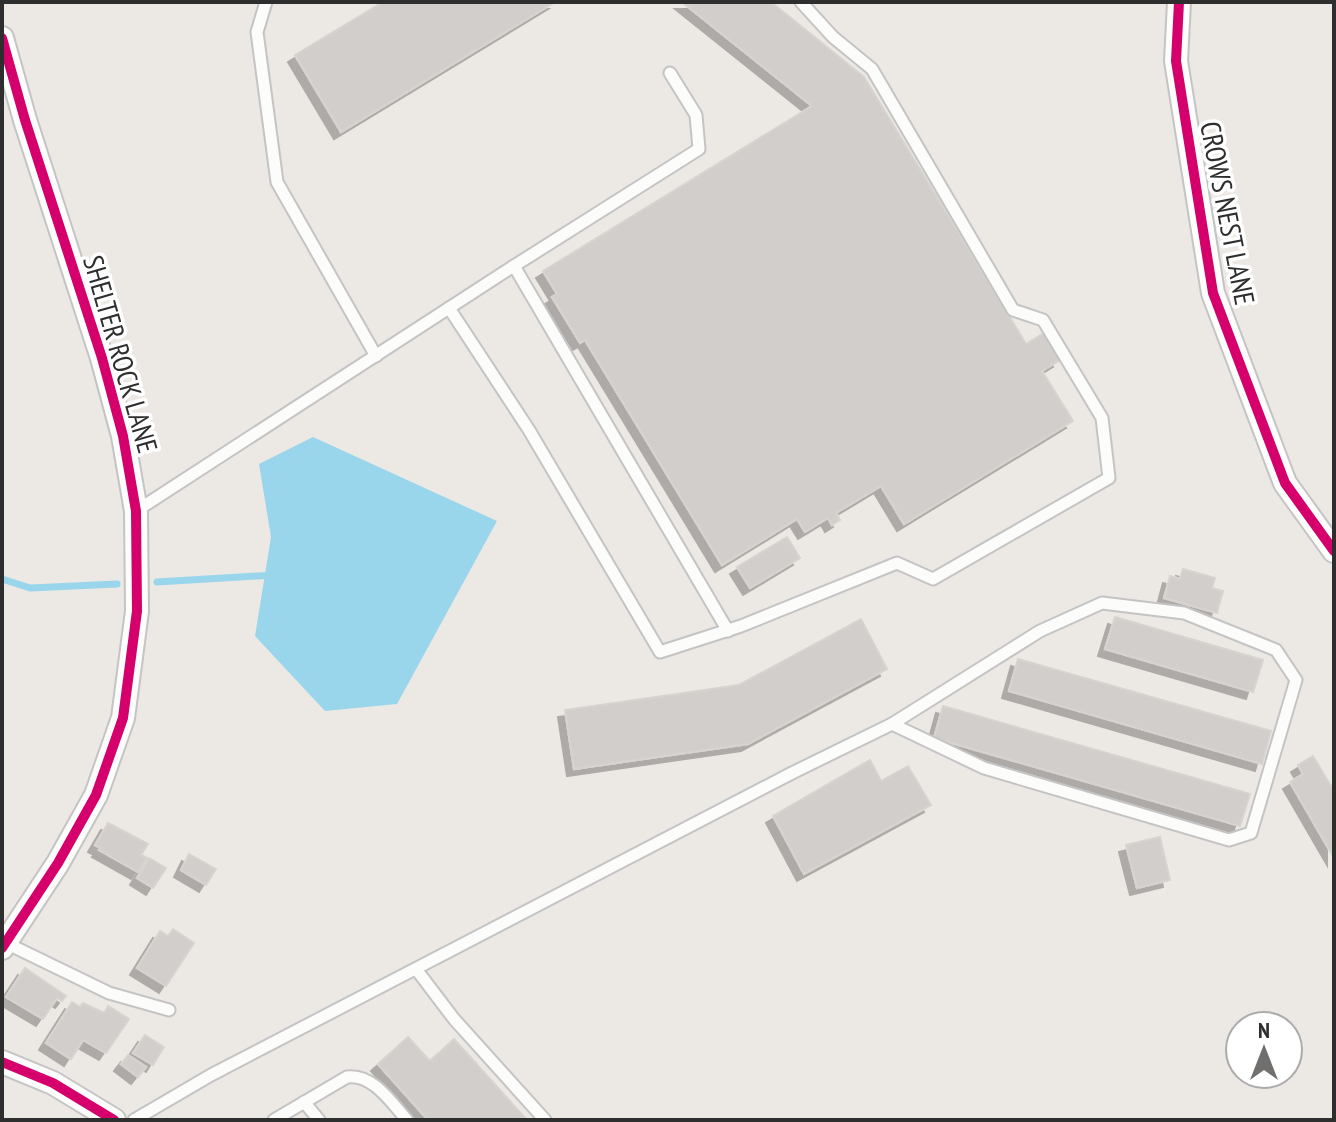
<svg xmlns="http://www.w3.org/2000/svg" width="1336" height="1122" font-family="'PT Sans Narrow',sans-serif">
<defs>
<filter id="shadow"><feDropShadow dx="-7" dy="7" stdDeviation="0" flood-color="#0004"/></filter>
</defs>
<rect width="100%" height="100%" fill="#ece8e4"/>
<!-- water -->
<polygon fill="#99d6ec" points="313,437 497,521 397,704 325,711 255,636 271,537 259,464"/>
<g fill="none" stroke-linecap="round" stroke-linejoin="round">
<!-- stream -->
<g stroke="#99d6ec" stroke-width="7">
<polyline points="2,579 30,588 117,584"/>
<polyline points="157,582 274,575"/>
</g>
</g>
<!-- building -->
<g fill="#d1cecb" stroke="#d7d4d0" stroke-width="2" filter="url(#shadow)">
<polygon points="383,2 555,2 341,132 295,55"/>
<polygon points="682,2 771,2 864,77 1026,344 1044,333 1060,360 1042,371 1073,421 904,524 881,486 836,513 840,520 832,525 828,518 805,532 797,519 722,565 585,340 580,343 552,297 557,294 543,271 812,106"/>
<polygon points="787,537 800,558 750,588 737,567"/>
<polygon points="1183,569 1215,578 1212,588 1223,591 1217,613 1164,598 1170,576 1180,579"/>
<polygon points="1115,617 1263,660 1253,692 1105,649"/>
<polygon points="861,619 887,669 748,744 574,769 565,710 739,685"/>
<polygon points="1018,659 1271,731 1262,764 1009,691"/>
<polygon points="943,706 1250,794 1240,826 934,738"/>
<polygon points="1313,756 1334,791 1334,858 1290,782 1303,774 1298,765"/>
<polygon points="870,760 881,781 908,766 931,805 804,874 773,816"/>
<polygon points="108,823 148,844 141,855 147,858 138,872 99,850 101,848 95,845"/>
<polygon points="1160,837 1170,880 1137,888 1126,845"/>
<polygon points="189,854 216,869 206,885 181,870"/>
<polygon points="149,858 166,868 153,888 137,878"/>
<polygon points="173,929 194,943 166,986 137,968 160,931 168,936"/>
<polygon points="25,968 66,996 62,1001 57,998 43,1019 6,997"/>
<polygon points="72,1002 80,1007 83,1003 104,1013 108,1006 129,1019 106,1053 83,1040 71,1059 46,1043"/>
<polygon points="145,1035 164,1047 153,1065 133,1053"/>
<polygon points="408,1037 430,1061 454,1039 527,1120 428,1120 378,1064"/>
<polygon points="128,1055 146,1067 138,1077 121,1064"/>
</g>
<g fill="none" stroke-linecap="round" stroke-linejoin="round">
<!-- service casing -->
<g stroke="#c5c4c5" stroke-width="15">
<g id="service">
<polyline points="266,2 257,32 277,182 376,356"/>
<polyline points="514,266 728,631"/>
<polyline points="449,308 529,430 660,652 741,626 897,563 933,579 1109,478 1102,418 1043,320 1013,310 872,69 833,37 801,2"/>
<polyline points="136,511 506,271 699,149 696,115 670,73"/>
<polygon points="1102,603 1184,613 1276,650 1296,680 1251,833 1229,840 984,768 892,724 1040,631"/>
<polyline points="6,943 109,993 169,1010"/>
<polyline points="416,969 454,1019 545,1120"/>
<polyline points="304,1102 319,1120"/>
<polyline points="134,1120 211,1075 792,773 892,724"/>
<path d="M 274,1120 L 347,1077 C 372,1073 391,1102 407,1120"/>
</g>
</g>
<!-- minor casing -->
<g stroke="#c5c4c5" stroke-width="26">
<g id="minor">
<polyline points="1179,2 1176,61 1213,293 1285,483 1334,551"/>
<polyline points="2,38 25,120 102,358 123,436 136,511 137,611 123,718 96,795 58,863 2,948"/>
<polyline points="2,1062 53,1083 114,1120"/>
</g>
</g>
<!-- service -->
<use href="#service" stroke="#fcfcfb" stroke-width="11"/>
<!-- minor -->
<use href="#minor" stroke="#fcfcfb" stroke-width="22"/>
<!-- cycleway casing -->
<g stroke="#fff" stroke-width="15">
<g id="cycleway">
<polyline points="1179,2 1176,61 1213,293 1285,483 1334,551"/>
<polyline points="2,38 25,120 102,358 123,436 136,511 137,611 123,718 96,795 58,863 2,948"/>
<polyline points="2,1062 53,1083 114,1120"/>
</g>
</g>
<!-- cycleway -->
<use href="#cycleway" stroke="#d6006c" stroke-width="10"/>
</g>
<g text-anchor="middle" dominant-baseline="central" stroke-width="7" stroke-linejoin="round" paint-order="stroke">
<!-- street labels -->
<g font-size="28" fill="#2e2e2e" stroke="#fff">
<text transform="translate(1228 213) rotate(79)">CROWS NEST LANE</text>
<text transform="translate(121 354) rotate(74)">SHELTER ROCK LANE</text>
</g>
</g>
<!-- border -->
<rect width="1336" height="1122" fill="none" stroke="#2e2e2e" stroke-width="8"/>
<!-- north arrow -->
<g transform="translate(1264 1050)"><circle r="38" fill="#ffffff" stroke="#ababab" stroke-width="2"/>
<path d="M0-6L14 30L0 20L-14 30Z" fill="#706f6e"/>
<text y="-12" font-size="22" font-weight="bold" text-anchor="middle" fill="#2e2e2e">N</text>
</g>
</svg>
